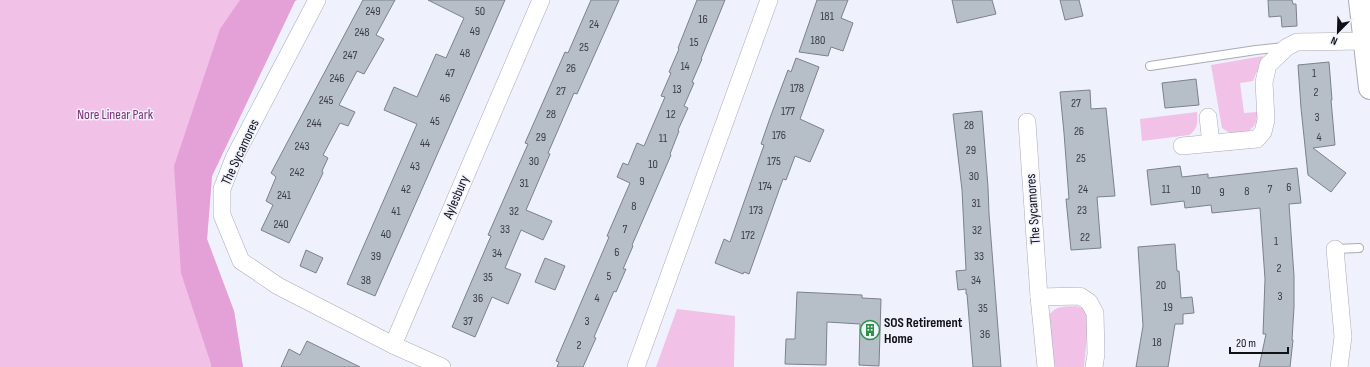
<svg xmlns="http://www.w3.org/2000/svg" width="1370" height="367" font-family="'Sofia Sans Condensed',sans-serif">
<rect width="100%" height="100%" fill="#eff1fd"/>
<!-- green -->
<g fill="#f1c1e7">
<polygon points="0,0 297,0 295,1 212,176 207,239 234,311 243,367 0,367"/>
<path d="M 1263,56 L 1253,81 L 1240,83 L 1244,113 L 1257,112 C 1259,133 1237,140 1222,128 L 1211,65 Z"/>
<path d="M 1197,112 C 1198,122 1198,129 1189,135 L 1142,141 L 1140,119 Z"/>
<path d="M 1076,306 L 1084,309 L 1089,316 L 1084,367 L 1053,367 L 1048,317 C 1056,305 1063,307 1076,306 Z"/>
<polygon points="677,309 735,316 734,367 656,367"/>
</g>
<!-- forest -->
<polygon fill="#e4a1d8" points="240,0 297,0 295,1 212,176 207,239 234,311 243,367 211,367 211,364 181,273 174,166 220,29"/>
<!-- building -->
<g fill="#b6bec8" stroke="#7b828b">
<polygon points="363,0 395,0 376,35 384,39 364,74 357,71 339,105 355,112 348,126 340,123 323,155 328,158 322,171 323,173 289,243 261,230 273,205 266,201 276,177 271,173"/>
<polygon points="428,0 505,0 375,296 347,284 417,124 384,110 394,87 417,97 436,54 446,58 464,18"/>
<polygon points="591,0 619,0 577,94 574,93 558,130 548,153 550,154 526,210 552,221 543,240 521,230 505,268 521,274 508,304 492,297 475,337 452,327 491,236 488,235 528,144 525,143 565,52 568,53"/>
<polygon points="697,0 725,0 701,59 702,59 692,82 694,83 684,106 688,108 678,130 679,131 670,154 671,155 632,245 633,246 623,269 626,269 616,292 614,291 594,337 596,338 583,367 557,367 559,362 556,361 609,237 607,236 630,183 617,177 623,163 628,165 637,143 644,146 665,97 661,96 671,73 669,72 679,49 678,48"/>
<polygon points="817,0 848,0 841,18 853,23 843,51 831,47 828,56 799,52"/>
<polygon points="952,0 992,0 996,14 957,23"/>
<polygon points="1060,0 1079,0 1083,16 1065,20"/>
<polygon points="1268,0 1292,0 1293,4 1296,4 1297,26 1282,27 1281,16 1269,17"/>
<polygon points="796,58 819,67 800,119 824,130 810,162 795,156 786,180 783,179 749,274 744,272 743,274 715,263 724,239 730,242 764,145 761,144 770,118 788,70 791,72"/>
<polygon points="1329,62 1332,100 1331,100 1335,145 1313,148 1346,173 1331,192 1308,175 1301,108 1298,65"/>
<polygon points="1196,79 1199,105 1165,108 1162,83"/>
<polygon points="1090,90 1091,109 1106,108 1115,196 1097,197 1101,248 1071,250 1066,199 1069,199 1064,133 1060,92"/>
<polygon points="982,111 988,187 989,213 1001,367 973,367 967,294 966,294 966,289 958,290 956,271 966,270 962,190 953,114"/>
<polygon points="1180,166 1182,177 1208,174 1208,178 1297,168 1301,203 1289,204 1294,276 1294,307 1292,340 1293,340 1290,367 1259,367 1266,334 1263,334 1265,279 1260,208 1212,213 1211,205 1185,208 1184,201 1151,205 1147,170"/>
<polygon points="1175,244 1177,271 1179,271 1181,298 1192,297 1194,313 1183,314 1183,324 1175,324 1168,367 1136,367 1143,326 1138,247"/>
<polygon points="306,250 323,258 316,273 300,266"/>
<polygon points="545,258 565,266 555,290 535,282"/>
<polygon points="797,292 862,295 862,298 881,299 879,366 859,365 860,324 827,322 826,365 785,364 786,339 795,339"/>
<polygon points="307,341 360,367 281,367 289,349 300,355"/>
</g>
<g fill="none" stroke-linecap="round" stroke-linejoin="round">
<!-- service casing -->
<g stroke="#a9abb6" stroke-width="10">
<g id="service">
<polyline points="1150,66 1256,50 1284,47"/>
<polyline points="1335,249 1359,248"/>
</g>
</g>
<!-- minor casing -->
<g stroke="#a9abb6" stroke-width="18">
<g id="minor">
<polyline points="317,0 234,158 222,189 222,215 241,261 256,271 278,286 393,345 442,367"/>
<polyline points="1208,117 1211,143"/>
<polyline points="1027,122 1039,297 1046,367"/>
<polyline points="1182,146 1257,139 1263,132 1266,120 1264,82 1268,65 1287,47 1297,42 1365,41"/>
<polyline points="1335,249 1343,337 1339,367"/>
<polyline points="1039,297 1080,296 1089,302 1095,313 1096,354 1094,367"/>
<polyline points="393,345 541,0"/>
<polyline points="636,367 769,0"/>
</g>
</g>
<!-- secondary casing -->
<g stroke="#a9abb6" stroke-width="24">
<polyline id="secondary" points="1360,0 1370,88"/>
</g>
<!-- service -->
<use href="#service" stroke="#fff" stroke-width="8"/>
<!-- minor -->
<use href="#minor" stroke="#fff" stroke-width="17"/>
<!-- secondary -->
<use href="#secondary" stroke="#fff" stroke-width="22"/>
</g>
<!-- icons -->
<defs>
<g id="building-ring" transform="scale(1)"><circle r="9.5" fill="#eff1fd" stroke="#2d9147" stroke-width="1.5"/><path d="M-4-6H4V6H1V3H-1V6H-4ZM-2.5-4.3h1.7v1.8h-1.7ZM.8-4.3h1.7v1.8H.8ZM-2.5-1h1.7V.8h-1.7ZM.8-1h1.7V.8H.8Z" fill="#2d9147"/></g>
</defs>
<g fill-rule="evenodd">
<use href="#building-ring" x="870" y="330"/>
</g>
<g text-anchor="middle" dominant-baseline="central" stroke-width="3" stroke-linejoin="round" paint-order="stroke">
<!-- number labels -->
<g font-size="12" fill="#3a3c42">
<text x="373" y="11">249</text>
<text x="480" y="11">50</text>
<text x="827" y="16">181</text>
<text x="703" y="19">16</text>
<text x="594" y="24">24</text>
<text x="475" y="31">49</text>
<text x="362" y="32">248</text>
<text x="818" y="40">180</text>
<text x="694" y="42">15</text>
<text x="584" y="47">25</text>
<text x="465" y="53">48</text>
<text x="350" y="55">247</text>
<text x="685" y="66">14</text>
<text x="571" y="68">26</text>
<text x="450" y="73">47</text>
<text x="1314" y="73">1</text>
<text x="337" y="78">246</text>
<text x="797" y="88">178</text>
<text x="677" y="89">13</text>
<text x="561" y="91">27</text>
<text x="1316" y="92">2</text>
<text x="445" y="98">46</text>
<text x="326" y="100">245</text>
<text x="1076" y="103">27</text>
<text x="788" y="111">177</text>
<text x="551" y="114">28</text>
<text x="671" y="114">12</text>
<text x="1317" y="117">3</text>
<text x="435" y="121">45</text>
<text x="314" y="123">244</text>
<text x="969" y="125">28</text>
<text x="1079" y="131">26</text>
<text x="779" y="135">176</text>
<text x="541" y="137">29</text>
<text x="1319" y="137">4</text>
<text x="663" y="138">11</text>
<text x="425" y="143">44</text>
<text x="302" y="146">243</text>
<text x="971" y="150">29</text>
<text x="1081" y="158">25</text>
<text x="534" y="161">30</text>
<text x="774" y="161">175</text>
<text x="653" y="164">10</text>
<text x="415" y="166">43</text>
<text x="297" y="172">242</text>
<text x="974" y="176">30</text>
<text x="642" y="181">9</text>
<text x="524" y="183">31</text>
<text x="765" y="186">174</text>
<text x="1289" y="187">6</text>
<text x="406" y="189">42</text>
<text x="1083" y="189">24</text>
<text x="1166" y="189">11</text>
<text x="1270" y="189">7</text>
<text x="1196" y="190">10</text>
<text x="1247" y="191">8</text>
<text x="1222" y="192">9</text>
<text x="284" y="195">241</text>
<text x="976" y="203">31</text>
<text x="634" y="206">8</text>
<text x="756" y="210">173</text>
<text x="1082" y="210">23</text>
<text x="396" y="211">41</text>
<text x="514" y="211">32</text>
<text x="281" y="224">240</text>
<text x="505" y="229">33</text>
<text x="625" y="229">7</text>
<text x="977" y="230">32</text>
<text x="386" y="234">40</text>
<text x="748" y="235">172</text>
<text x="1085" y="237">22</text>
<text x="1276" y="241">1</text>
<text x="617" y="252">6</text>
<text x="497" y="253">34</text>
<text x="376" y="256">39</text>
<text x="979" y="256">33</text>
<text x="1279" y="268">2</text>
<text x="609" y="276">5</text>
<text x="488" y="277">35</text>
<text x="366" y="280">38</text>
<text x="976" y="280">34</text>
<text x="1161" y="285">20</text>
<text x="1280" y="296">3</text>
<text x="478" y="298">36</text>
<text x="597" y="298">4</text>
<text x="1168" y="307">19</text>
<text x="983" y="308">35</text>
<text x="468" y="321">37</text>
<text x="587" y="321">3</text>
<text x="985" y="334">36</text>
<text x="1157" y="342">18</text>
<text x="579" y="345">2</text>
</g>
<!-- park labels -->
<g font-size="14" fill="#7f3174" stroke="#eff1fd">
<text x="115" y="114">Nore Linear Park</text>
</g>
<!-- street labels -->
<g font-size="14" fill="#101115" stroke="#eff1fd">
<text transform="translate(240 152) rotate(-65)">The Sycamores</text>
<text transform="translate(456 197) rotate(-67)">Aylesbury</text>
<text transform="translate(1033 209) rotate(-94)">The Sycamores</text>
</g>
<!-- poi labels -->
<g font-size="14" font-weight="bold" fill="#101115" stroke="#eff1fd" text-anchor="start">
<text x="884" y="322">SOS Retirement<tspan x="884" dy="16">Home</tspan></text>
</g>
</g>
<!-- north arrow -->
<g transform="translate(1338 32) rotate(203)" stroke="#eff1fd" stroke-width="3" paint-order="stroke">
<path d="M0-3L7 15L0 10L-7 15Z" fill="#101115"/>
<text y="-6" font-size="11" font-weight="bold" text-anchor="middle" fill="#101115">N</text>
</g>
<!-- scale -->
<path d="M1230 347v6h58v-6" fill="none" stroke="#101115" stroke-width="2"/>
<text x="1236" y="347" font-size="12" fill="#101115" stroke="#eff1fd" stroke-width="3" paint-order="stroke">20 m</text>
</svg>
